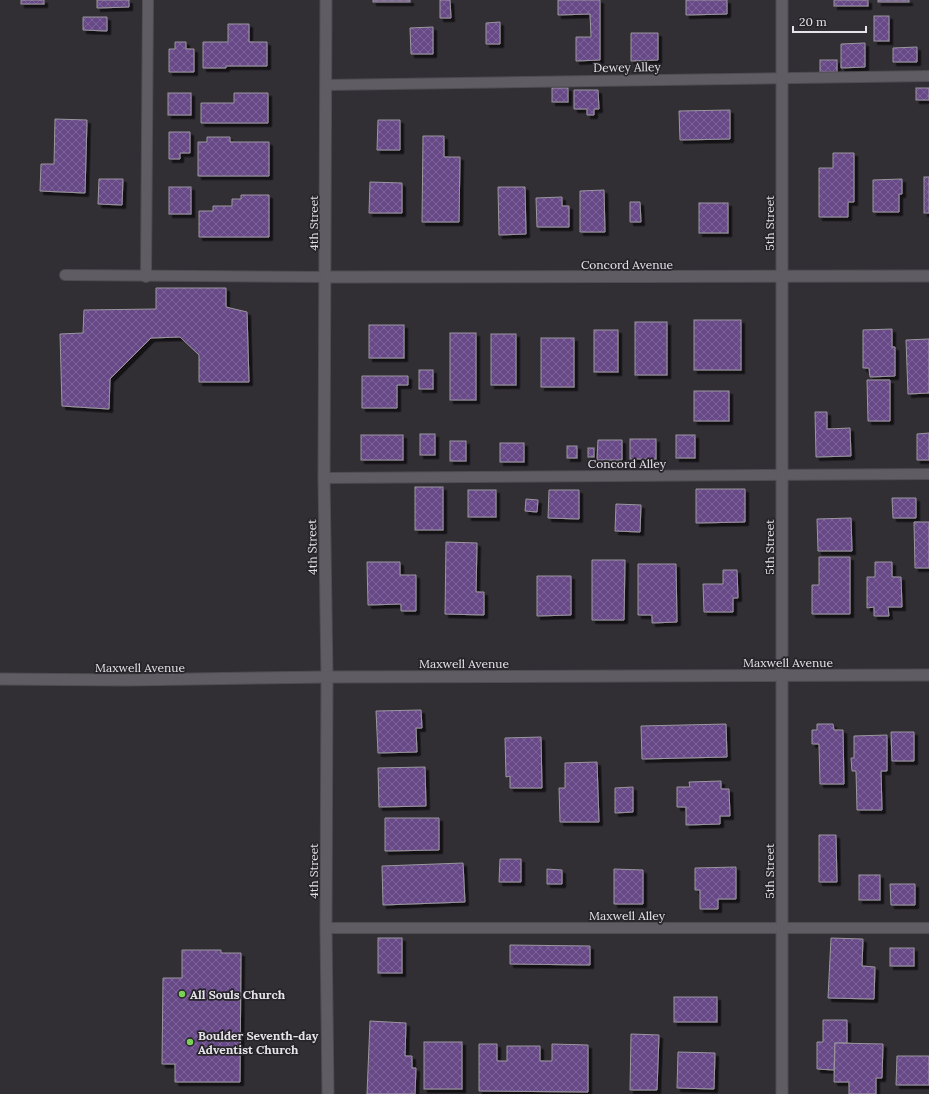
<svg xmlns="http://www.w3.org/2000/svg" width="929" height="1094" font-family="Lora,serif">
<defs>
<pattern id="building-cross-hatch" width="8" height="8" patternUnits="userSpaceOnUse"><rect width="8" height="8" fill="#684987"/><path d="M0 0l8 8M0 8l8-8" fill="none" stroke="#7d6398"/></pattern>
<filter id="shadow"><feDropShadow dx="3.5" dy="3.5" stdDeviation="0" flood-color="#0009"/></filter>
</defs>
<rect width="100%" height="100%" fill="#312e34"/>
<!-- building -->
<g fill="url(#building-cross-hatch)" stroke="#9a979e" filter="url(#shadow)">
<rect x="21" y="0" width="23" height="4"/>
<polygon points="97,0 129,0 129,7 97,8"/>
<rect x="373" y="0" width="37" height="2"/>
<polygon points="440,0 450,0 451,18 440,18"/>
<polygon points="558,0 600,0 600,60 576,61 576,37 591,37 590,14 558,15"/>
<polygon points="686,0 727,0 727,14 686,15"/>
<rect x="834" y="0" width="34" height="6"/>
<rect x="878" y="0" width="31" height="2"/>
<rect x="874" y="16" width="15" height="25"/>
<polygon points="83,17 107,17 107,31 83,30"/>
<polygon points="500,22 500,44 486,44 486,23"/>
<polygon points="228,24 249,24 249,42 267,42 267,66 226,66 226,68 203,68 203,42 228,42"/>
<polygon points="433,27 433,54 411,54 410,28"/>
<polygon points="631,33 658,33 658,60 631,61"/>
<polygon points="175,42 186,42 186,49 194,49 194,72 169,72 169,49 175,49"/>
<polygon points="865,43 865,67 841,68 841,44"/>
<polygon points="917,47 917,62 893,62 893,48"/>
<rect x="820" y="60" width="17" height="12"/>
<rect x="552" y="88" width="16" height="14"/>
<rect x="916" y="88" width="13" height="12"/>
<polygon points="574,90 598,90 599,109 594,109 594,115 587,115 587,109 574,109"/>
<rect x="168" y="93" width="23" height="22"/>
<polygon points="234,93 268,93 268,123 201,123 201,103 234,103"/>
<polygon points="730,110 730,139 680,140 679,111"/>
<polygon points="55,119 87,120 85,193 40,191 41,164 54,164"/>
<polygon points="378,120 400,120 400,150 377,150"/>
<polygon points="169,132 190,132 190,153 180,153 180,159 169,159"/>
<polygon points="423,136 444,136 444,157 460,157 459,222 422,222"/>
<polygon points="207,137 230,137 230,142 269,142 269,176 198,176 198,142 207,142"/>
<polygon points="833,153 854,153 854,202 848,202 848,217 819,217 819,168 833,168"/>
<rect x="924" y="177" width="5" height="36"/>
<polygon points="99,179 123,179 122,205 98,204"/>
<polygon points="902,179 902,194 899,194 899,212 873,212 873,180"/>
<polygon points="370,182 402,183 402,213 369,213"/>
<rect x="169" y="187" width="22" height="27"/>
<polygon points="498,187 525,187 526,234 499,235"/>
<polygon points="604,190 605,232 580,232 580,191"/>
<polygon points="241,195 269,195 269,237 199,237 199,211 213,211 213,206 232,206 232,199 241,199"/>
<polygon points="562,197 562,206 569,206 569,227 537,227 536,198"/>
<polygon points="630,202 640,202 641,222 630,222"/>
<rect x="699" y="203" width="29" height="30"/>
<polygon points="156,288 226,288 226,307 247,312 249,382 199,382 199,355 180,337 151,338 110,379 109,409 62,406 60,334 83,333 84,310 156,309"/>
<rect x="694" y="320" width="47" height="50"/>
<rect x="635" y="322" width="32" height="53"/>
<rect x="369" y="325" width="35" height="33"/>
<polygon points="892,329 892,347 895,347 895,376 870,377 869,368 863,368 863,330"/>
<rect x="594" y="330" width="24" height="42"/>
<rect x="450" y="333" width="26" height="67"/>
<rect x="491" y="334" width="25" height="51"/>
<rect x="541" y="338" width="33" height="49"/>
<polygon points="929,339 929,393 908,394 906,340"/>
<rect x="419" y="370" width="14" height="19"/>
<polygon points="362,376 408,376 408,385 397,385 397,408 362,408"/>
<polygon points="867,380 890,380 890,421 868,421"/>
<rect x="694" y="391" width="35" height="30"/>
<polygon points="815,412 827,412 827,429 850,428 851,456 816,457"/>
<polygon points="929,433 929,460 917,460 917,434"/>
<rect x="420" y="434" width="15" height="21"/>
<rect x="361" y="435" width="42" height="25"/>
<rect x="676" y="435" width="19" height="23"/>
<rect x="630" y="439" width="26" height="20"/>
<polygon points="598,440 622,440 622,460 597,460"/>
<rect x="450" y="441" width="16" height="20"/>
<rect x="500" y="443" width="24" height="19"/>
<rect x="567" y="446" width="10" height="12"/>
<rect x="588" y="448" width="6" height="9"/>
<rect x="415" y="487" width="28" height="43"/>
<polygon points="696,489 745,489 745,522 696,523"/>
<rect x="468" y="490" width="28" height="27"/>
<polygon points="549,490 579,490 579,519 548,518"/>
<polygon points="892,498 916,498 916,518 893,518"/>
<polygon points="526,499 538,500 537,512 525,511"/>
<polygon points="616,504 641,505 640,532 615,531"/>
<polygon points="851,518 852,551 818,551 817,519"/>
<polygon points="914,522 929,522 929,568 915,568"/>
<polygon points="446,542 477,543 476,592 484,592 484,615 445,614"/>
<polygon points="819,557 850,557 850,614 812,614 812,585 819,585"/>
<polygon points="592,560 625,560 624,620 592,620"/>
<polygon points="367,562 400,562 400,575 416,575 416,611 401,611 401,604 368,605"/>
<polygon points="875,562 892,562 892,577 901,577 902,607 888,607 889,616 874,616 874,607 867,608 867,577 875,577"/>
<polygon points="638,564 676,564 677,622 652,623 652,615 638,615"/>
<polygon points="723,570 737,570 738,598 733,598 733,612 704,612 703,584 723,584"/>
<polygon points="537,576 571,576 571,615 537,616"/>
<polygon points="421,710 422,728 416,728 417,752 378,753 376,711"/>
<polygon points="726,724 727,757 642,759 641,726"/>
<polygon points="817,724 833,724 834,730 843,730 844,784 820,784 819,744 812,744 812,730 817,730"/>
<polygon points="891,732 914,732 914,761 892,761"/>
<polygon points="887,735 887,771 881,771 882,810 857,810 856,771 852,771 851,758 854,758 854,736"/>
<polygon points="541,737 542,788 510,788 510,776 506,777 505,738"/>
<polygon points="597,762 599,822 560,822 559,788 565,788 565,763"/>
<polygon points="425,767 426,806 379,807 378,768"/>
<polygon points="721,781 721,789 729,789 730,816 720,816 720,824 686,825 686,807 677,807 677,787 690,787 689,782"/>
<polygon points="633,787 633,812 615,813 615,788"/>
<polygon points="385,818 439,818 439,850 385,851"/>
<polygon points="819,835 836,835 837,882 819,882"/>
<polygon points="500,859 521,859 521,882 499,882"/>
<polygon points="463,863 465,902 383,905 382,866"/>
<polygon points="736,867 736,899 718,899 718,909 700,909 700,890 695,890 695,868"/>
<polygon points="547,869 562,870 562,884 547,884"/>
<polygon points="614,869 643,870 643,904 614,904"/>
<rect x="859" y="875" width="21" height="25"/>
<polygon points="890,884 915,884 915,905 891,905"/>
<rect x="378" y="938" width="24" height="35"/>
<polygon points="831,938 863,939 862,966 875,967 874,999 828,998"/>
<polygon points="510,945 590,946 590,965 510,964"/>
<rect x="890" y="948" width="24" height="18"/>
<polygon points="182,950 221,950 221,953 241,953 240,1082 175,1082 175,1064 162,1064 163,978 182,978"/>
<rect x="674" y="997" width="43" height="25"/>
<polygon points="823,1020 847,1020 847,1043 835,1043 834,1070 817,1069 817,1042 823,1042"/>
<polygon points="370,1021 406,1023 405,1056 412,1056 412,1068 416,1068 415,1094 367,1094"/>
<polygon points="631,1034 659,1035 657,1090 630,1090"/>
<rect x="424" y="1042" width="38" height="47"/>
<polygon points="835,1043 883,1044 882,1078 876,1078 876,1094 849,1094 849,1082 834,1082"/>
<polygon points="479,1044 497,1044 497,1061 507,1061 507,1046 540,1046 540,1061 552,1061 552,1044 588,1045 588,1092 479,1091"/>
<polygon points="678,1052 715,1053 714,1089 677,1088"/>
<polygon points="897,1056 929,1056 929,1085 896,1085"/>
</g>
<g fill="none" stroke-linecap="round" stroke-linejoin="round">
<!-- service casing -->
<g stroke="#4e4c51" stroke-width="12">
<g id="service">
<polyline points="326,85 929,76"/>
<polyline points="65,275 326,277"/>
<polyline points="146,277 148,0"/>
<polyline points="324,478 929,474"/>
<polyline points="326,928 929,928"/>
</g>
</g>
<!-- minor casing -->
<g stroke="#4e4c51" stroke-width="13">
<g id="minor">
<polyline points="326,0 324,478 327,677 326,928 328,1094"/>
<polyline points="782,0 782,1094"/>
<polyline points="326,277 929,276"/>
<polyline points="0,679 127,680 327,677 929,675"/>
</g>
</g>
<!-- service -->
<use href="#service" stroke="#5f5c63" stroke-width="10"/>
<!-- minor -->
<use href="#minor" stroke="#5f5c63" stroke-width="11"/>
</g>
<!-- markers -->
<g fill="#7bd156" stroke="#27242a" stroke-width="1.5">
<circle cx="182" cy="994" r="4"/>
<circle cx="190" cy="1042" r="4"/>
</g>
<g text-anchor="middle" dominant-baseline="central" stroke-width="3.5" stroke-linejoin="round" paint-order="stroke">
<!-- street labels -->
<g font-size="12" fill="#e5e4e8" stroke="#27242a">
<text transform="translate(627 67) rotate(-1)">Dewey Alley</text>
<text transform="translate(313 223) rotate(-90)">4th Street</text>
<text transform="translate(769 223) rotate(-90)">5th Street</text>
<text x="627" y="264">Concord Avenue</text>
<text x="627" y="463">Concord Alley</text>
<text transform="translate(312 547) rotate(-91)">4th Street</text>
<text transform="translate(769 547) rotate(-90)">5th Street</text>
<text x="788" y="662">Maxwell Avenue</text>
<text x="464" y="663">Maxwell Avenue</text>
<text x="140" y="667">Maxwell Avenue</text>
<text transform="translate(313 871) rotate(-90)">4th Street</text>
<text transform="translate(769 871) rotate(-90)">5th Street</text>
<text x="627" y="915">Maxwell Alley</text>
</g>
<!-- poi labels -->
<g font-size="12" font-weight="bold" fill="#e5e4e8" stroke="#27242a" text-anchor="start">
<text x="190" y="994">All Souls Church</text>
<text x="198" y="1035">Boulder Seventh-day<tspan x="198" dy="14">Adventist Church</tspan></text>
</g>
</g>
<!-- scale -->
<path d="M793 26v6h73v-6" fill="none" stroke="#e5e4e8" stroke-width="2"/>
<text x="799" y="26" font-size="12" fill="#e5e4e8" stroke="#27242a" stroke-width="3" paint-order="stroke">20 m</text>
</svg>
